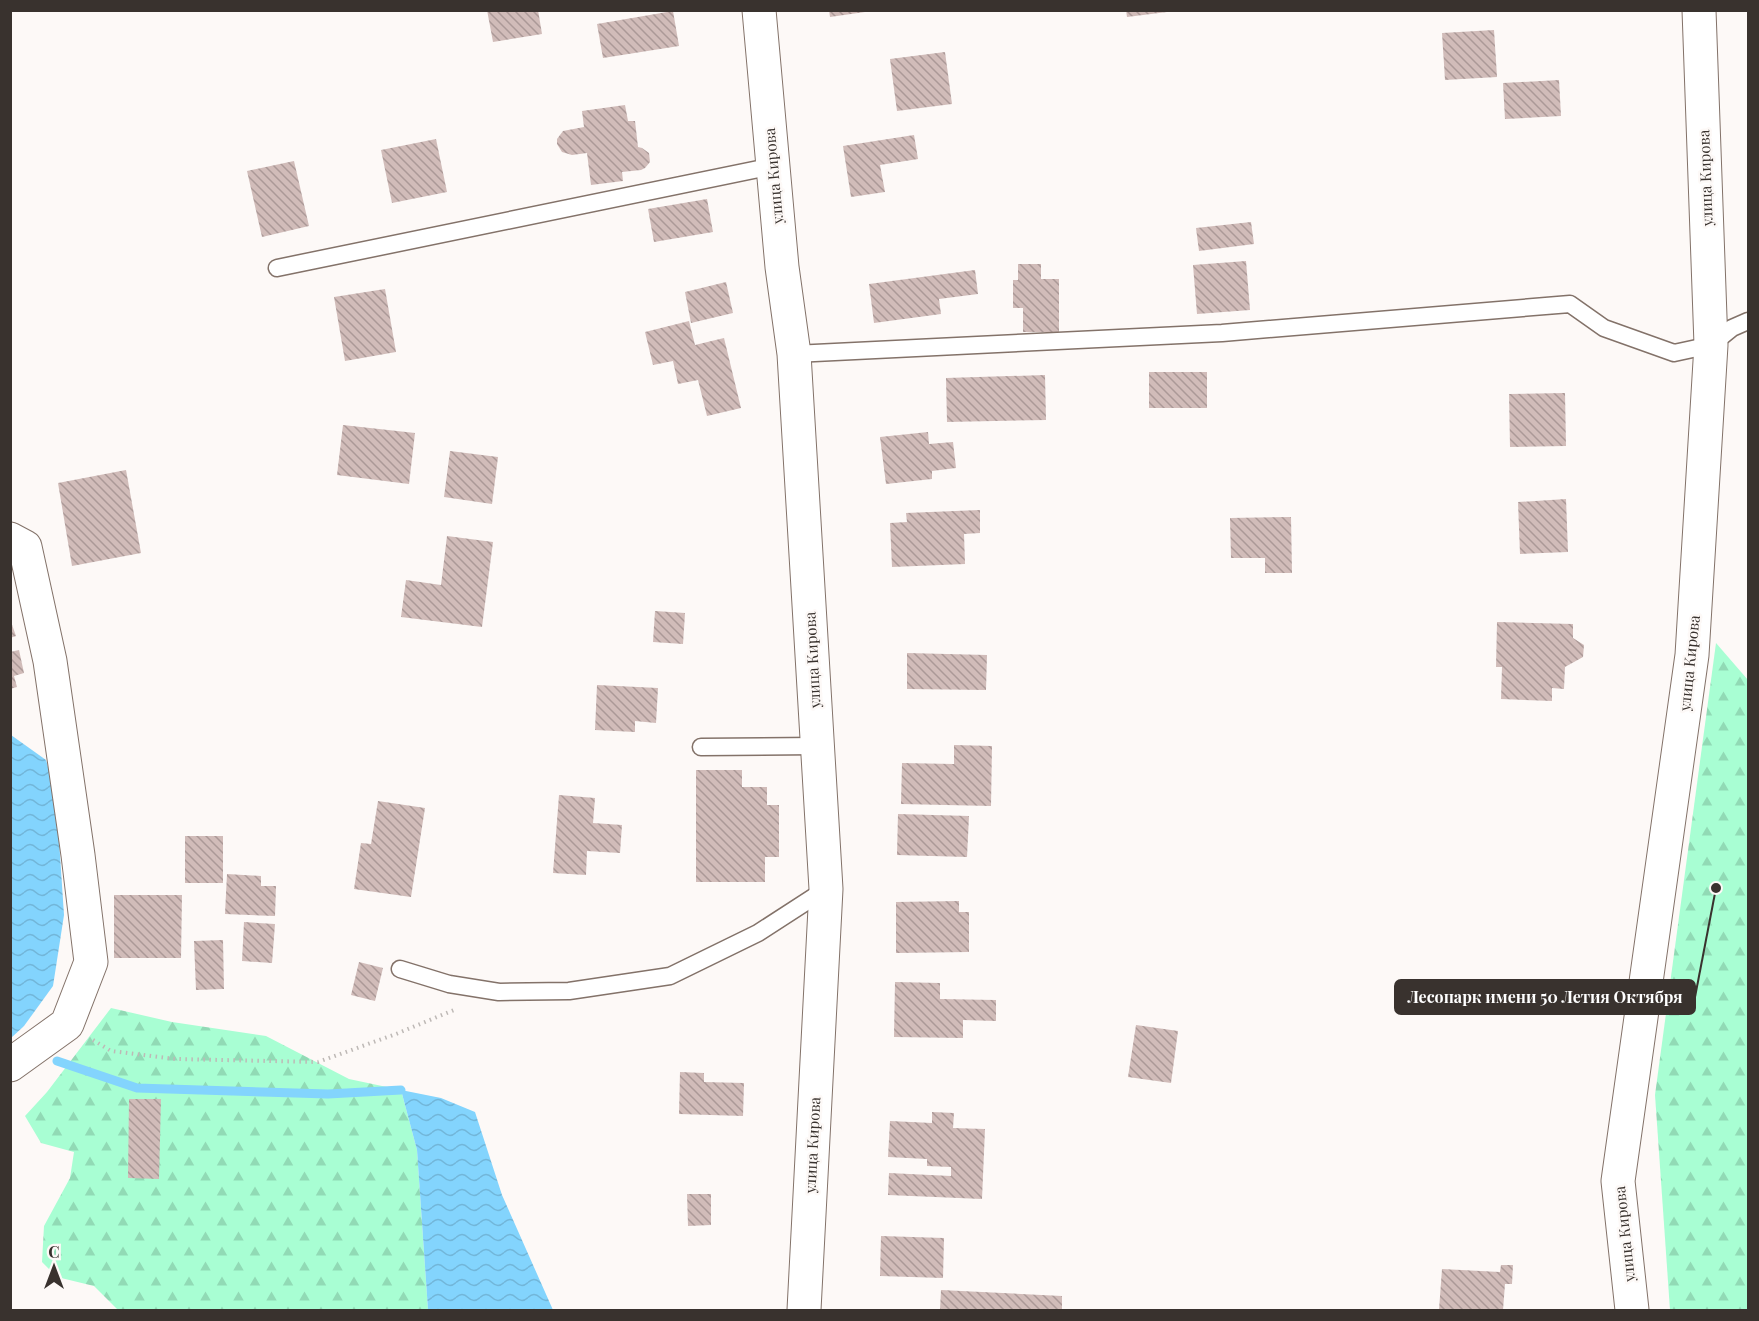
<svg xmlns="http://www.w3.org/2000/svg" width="1759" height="1321" font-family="'Playfair Display',serif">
<defs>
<pattern id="forest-firs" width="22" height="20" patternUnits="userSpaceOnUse" patternTransform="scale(1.5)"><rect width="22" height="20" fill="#a8fed3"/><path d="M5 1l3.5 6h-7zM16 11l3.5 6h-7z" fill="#91dab5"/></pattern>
<pattern id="water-waves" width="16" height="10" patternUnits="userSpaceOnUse" patternTransform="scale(1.5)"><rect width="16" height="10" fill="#83d4fd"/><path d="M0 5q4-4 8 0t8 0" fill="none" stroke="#72b6d9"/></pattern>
<pattern id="building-back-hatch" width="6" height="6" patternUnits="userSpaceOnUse" patternTransform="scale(1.5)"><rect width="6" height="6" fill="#d1bcb9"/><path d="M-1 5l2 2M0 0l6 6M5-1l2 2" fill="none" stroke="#ab9997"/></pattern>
</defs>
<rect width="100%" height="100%" fill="#fdf9f7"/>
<!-- forest -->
<g fill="url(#forest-firs)">
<polygon points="1716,643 1748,680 1748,1310 1670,1310 1655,1095"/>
<polygon points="111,1008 172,1022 266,1036 349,1079 401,1090 417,1150 428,1310 118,1310 94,1286 57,1277 42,1262 44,1226 70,1178 74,1152 41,1143 25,1116 47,1092"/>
</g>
<!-- water -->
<g fill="url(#water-waves)">
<polygon points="11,735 46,760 56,795 64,915 53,986 24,1026 11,1038"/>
<polygon points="401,1090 441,1098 475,1112 502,1195 553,1310 428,1310 417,1150"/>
</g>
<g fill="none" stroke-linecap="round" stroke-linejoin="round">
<!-- stream -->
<polyline stroke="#83d4fd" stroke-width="9" points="57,1061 137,1088 328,1094 401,1090"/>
</g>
<!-- building -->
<g fill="url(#building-back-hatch)">
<polygon points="487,10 538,10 542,34 493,42"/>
<polygon points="829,10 865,10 865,12 830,17"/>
<polygon points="1126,10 1166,10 1167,12 1127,17"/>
<polygon points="673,11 679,46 603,58 597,24"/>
<polygon points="1494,30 1497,77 1445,80 1442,33"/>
<polygon points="945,52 952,104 897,111 890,59"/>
<polygon points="1559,80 1561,116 1505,119 1503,83"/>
<polygon points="625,105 628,121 635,121 638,147 642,148 649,153 650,162 645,168 641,170 622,172 623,181 591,185 587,153 572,155 562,152 557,144 557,139 563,131 584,127 582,111"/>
<polygon points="914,135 918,159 880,165 885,192 851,197 843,146"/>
<polygon points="436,139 447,192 392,203 381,150"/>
<polygon points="294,161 309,226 262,237 247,171"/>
<polygon points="707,199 713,232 654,242 648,209"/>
<polygon points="1251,222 1254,244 1199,251 1196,228"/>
<polygon points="1246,261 1250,310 1197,314 1193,265"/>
<polygon points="1018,264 1041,264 1041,279 1059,279 1059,332 1023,332 1023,308 1013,308 1013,280 1018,280"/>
<polygon points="975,270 978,294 939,299 941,314 874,323 869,284"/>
<polygon points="726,282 733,313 691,323 685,292"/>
<polygon points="385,289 396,352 345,361 334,297"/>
<polygon points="689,321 695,345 724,338 741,408 707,416 698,380 678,384 673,361 653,365 645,332"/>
<rect x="1149" y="372" width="58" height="36"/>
<polygon points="1045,375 1046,420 947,422 946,378"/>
<polygon points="1565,393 1566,446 1510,447 1509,394"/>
<polygon points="343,425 415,433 409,484 337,475"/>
<polygon points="928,432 929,444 953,442 956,468 932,471 932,479 886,484 880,437"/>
<polygon points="450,451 498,457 492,504 444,497"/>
<polygon points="126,470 141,553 72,566 58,483"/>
<polygon points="1566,499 1568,552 1520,554 1518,502"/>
<polygon points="980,510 980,533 964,534 965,564 892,567 890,523 907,522 906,513"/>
<polygon points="1291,517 1292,573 1265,573 1265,558 1231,558 1230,518"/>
<polygon points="447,536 493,542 482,627 401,617 406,580 441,585"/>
<polygon points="655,611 685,613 683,644 653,642"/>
<polygon points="10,619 16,636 10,638"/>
<polygon points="1497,622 1573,624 1573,638 1584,645 1583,657 1565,667 1564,689 1552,688 1552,701 1501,699 1502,667 1496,667"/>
<polygon points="19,650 24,673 14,676 17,687 10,689 10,652"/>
<polygon points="907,653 987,655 986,690 907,689"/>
<polygon points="597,685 658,688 656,723 635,721 635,732 595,730"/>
<polygon points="954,745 992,746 991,806 901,804 902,763 954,764"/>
<polygon points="696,770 742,770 742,787 767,787 767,805 779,805 779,857 765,857 765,882 696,882"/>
<polygon points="559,795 595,798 593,823 622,825 620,853 587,851 586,875 553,873"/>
<polygon points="378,801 425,808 411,897 354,889 361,843 371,844"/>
<polygon points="898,814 969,816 967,857 897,855"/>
<rect x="185" y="836" width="38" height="47"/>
<polygon points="227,874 261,876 261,886 276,886 275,916 225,914"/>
<polygon points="114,895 182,895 181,958 114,958"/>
<polygon points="959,901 959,912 969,912 969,952 896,953 896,902"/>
<polygon points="244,922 275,924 272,963 242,961"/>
<polygon points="223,940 224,989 196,990 194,941"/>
<polygon points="359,962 383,968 375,1001 351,995"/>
<polygon points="895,982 940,983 940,999 996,1000 996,1021 963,1020 963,1038 894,1037"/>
<polygon points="1136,1025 1178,1031 1171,1083 1128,1077"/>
<polygon points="680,1072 704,1073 704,1082 744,1083 743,1116 679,1114"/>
<polygon points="129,1099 161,1099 159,1179 128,1178"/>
<polygon points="932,1112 954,1113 953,1128 985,1129 982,1199 888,1195 889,1173 951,1176 951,1167 927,1166 927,1159 888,1157 890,1121 932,1123"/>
<polygon points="687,1194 711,1194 711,1225 688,1226"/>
<polygon points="881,1236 944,1238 943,1278 880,1276"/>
<polygon points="1501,1265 1513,1265 1512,1284 1505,1284 1503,1310 1439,1310 1442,1269 1500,1272"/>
<polygon points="941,1290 1062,1296 1062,1310 940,1310"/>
</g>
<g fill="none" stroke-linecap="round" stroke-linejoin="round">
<!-- service casing -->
<g stroke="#837269" stroke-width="19">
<g id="service">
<polyline points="277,268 773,166"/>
<polyline points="794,354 1222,333 1570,304 1604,328 1674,353 1711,345 1732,328 1748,321"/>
<polyline points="701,747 818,746"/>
<polyline points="400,969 449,984 499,992 569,991 670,976 758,933 826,889"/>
</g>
</g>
<!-- minor casing -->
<g stroke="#837269" stroke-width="35">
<g id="minor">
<polyline points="759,10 782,267 794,354 826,889 804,1310"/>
<polyline points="10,539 25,547 50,661 78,855 91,962 67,1024 10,1065"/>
<polyline points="1632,1310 1618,1181 1692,655 1711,345 1699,10"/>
</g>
</g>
<!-- path -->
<polyline stroke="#beb9b6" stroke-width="4" stroke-dasharray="1.5 4.5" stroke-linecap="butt" points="93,1040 111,1051 175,1059 318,1062 396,1034 454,1010"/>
<!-- service -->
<use href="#service" stroke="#fff" stroke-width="16"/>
<!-- minor -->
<use href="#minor" stroke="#fff" stroke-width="33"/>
</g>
<g text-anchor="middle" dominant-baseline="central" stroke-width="5" stroke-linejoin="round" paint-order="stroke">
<!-- street labels -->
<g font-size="15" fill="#39322e" stroke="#fdf9f7">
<text transform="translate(773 176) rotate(-95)">улица Кирова</text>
<text transform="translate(1705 178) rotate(-92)">улица Кирова</text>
<text transform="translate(812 660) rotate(-93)">улица Кирова</text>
<text transform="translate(1689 663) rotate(-84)">улица Кирова</text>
<text transform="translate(812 1145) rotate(-87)">улица Кирова</text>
<text transform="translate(1624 1234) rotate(-96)">улица Кирова</text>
</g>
</g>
<!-- callouts -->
<path fill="none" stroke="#39322e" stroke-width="2" d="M1716 888L1695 997"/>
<circle fill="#39322e" stroke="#fdf9f7" stroke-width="2" cx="1716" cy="888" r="6"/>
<rect fill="#39322e" stroke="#39322e" stroke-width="2" x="1395" y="980" width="300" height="34" rx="6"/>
<g font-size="16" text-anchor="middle" font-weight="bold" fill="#fff">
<text x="1545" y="1003">Лесопарк имени 50 Летия Октября</text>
</g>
<!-- border -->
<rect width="1759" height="1321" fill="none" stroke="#39322e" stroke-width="24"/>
<!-- north arrow -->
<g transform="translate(54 1267)" stroke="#fdf9f7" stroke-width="4.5" paint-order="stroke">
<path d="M0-4.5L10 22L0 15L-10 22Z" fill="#39322e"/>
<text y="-9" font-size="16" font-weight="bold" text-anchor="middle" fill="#39322e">С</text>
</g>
</svg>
